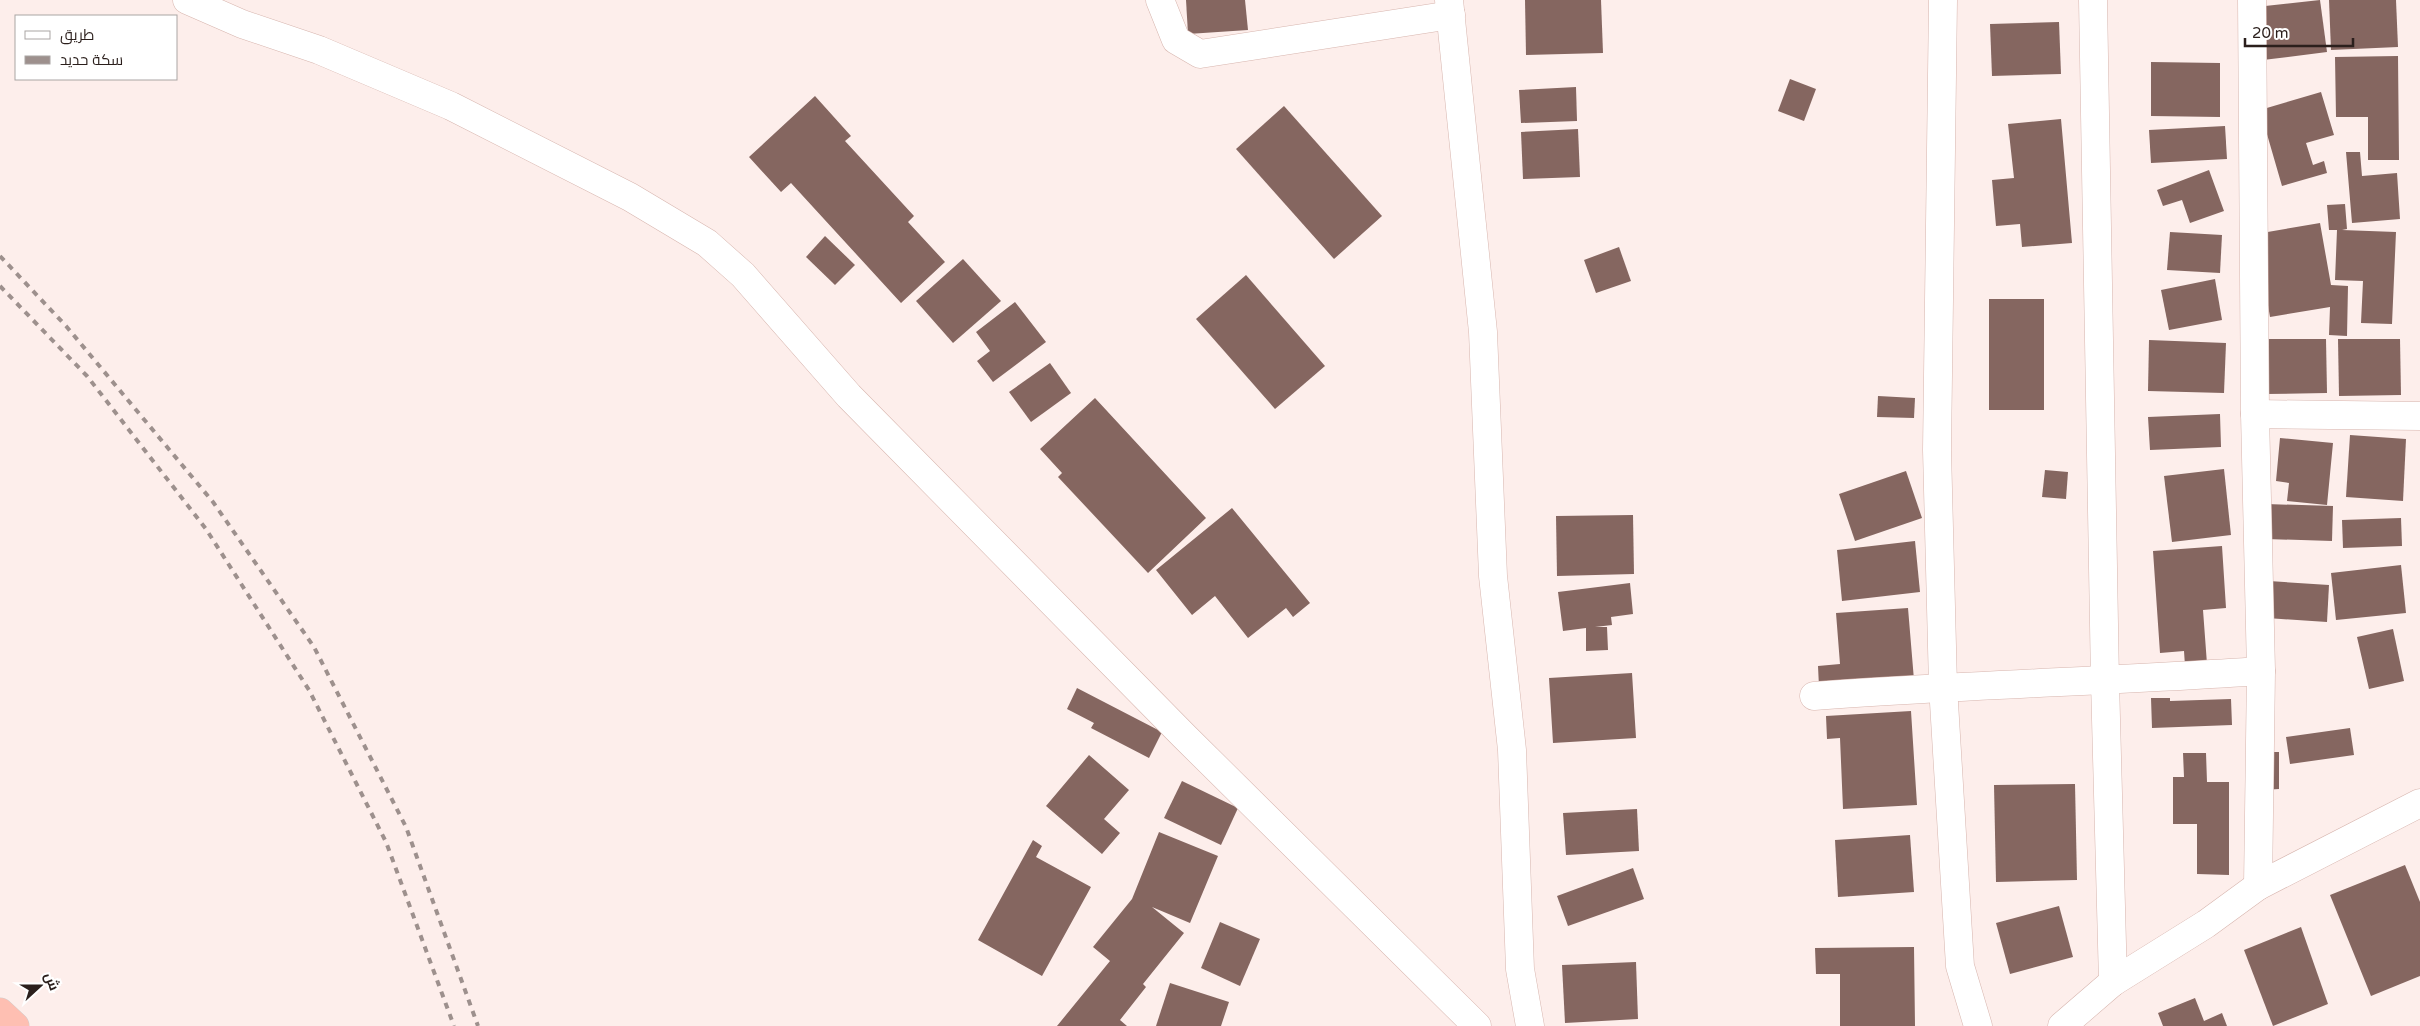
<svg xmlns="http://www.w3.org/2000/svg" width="2420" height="1026" font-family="'Varela Round',Cairo,sans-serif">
<rect width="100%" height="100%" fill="#fdeeeb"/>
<!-- building -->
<g fill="#856660">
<polygon points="1186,0 1245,0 1248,30 1188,34"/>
<polygon points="1525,0 1601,0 1603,53 1526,55"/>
<polygon points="2320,0 2327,52 2263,60 2256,7"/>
<polygon points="2329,0 2396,0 2398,47 2331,50"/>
<polygon points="2059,22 2061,74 1992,76 1990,24"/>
<polygon points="2398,56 2399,160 2368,160 2368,117 2336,117 2335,57"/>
<polygon points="2151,62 2220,63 2220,117 2151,116"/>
<polygon points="1790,79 1816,89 1804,121 1778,111"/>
<polygon points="1576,87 1577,121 1521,123 1519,90"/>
<polygon points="2321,92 2334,135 2306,143 2313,165 2324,161 2327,173 2282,186 2260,110"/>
<polygon points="815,96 851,136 845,141 914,216 908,222 945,262 901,303 791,183 781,192 749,157"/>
<polygon points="1284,106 1382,216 1334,259 1236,149"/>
<polygon points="2061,119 2072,243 2022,247 2020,224 1996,226 1992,180 2014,178 2008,124"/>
<polygon points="2225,126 2227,159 2151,163 2149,130"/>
<polygon points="1578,129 1580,177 1523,179 1521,132"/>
<polygon points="2346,152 2360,152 2362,176 2397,173 2400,219 2352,223"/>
<polygon points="2209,170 2224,211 2190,223 2182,200 2163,206 2157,190"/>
<polygon points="2345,204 2347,229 2342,230 2396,232 2392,324 2361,323 2363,281 2335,280 2337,230 2329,230 2327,205"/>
<polygon points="2320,223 2331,285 2348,286 2347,336 2329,335 2330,307 2270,317 2256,234"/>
<polygon points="2170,232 2222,235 2220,273 2167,270"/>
<polygon points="825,236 855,265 835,285 806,257"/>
<polygon points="1619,247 1631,281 1596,293 1584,260"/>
<polygon points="963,259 1001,301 953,343 916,301"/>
<polygon points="1246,275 1325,366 1275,409 1196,319"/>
<polygon points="2215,279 2222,320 2169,330 2161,290"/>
<rect x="1989" y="299" width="55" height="111"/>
<polygon points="1015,302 1046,342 993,382 977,361 990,351 976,332"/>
<polygon points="2266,339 2326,339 2327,393 2266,394"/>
<polygon points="2338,339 2400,339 2401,395 2339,396"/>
<polygon points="2149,340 2226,343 2224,393 2148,391"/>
<polygon points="1050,363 1071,393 1031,422 1009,392"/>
<polygon points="1878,396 1915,398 1914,418 1877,417"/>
<polygon points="1095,398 1206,518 1148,573 1058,477 1062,473 1040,449"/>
<polygon points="2220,414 2221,447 2150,450 2148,417"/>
<polygon points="2350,435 2406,439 2403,501 2346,497"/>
<polygon points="2280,438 2333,443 2327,505 2287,501 2289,483 2276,481"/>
<polygon points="2224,469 2231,535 2172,542 2164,476"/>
<polygon points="2045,470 2068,472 2066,499 2042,497"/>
<polygon points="1906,471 1922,518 1855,541 1839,494"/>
<polygon points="2266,504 2333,506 2332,541 2266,539"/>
<polygon points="1232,508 1310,603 1293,617 1286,608 1248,638 1215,596 1192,615 1156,570"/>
<polygon points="1633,515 1634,574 1557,576 1556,516"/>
<polygon points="2401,518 2402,546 2343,548 2342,520"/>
<polygon points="1915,541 1920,592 1842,601 1837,550"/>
<polygon points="2222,546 2226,608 2203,610 2207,664 2185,666 2184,651 2160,653 2153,551"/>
<polygon points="2401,565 2406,613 2336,620 2331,573"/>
<polygon points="2269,581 2329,585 2327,622 2267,618"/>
<polygon points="1630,583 1633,614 1611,617 1612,625 1595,627 1607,627 1608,650 1586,651 1586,628 1563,631 1558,592"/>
<polygon points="1908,608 1914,680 1819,687 1818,666 1840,664 1836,613"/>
<polygon points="2393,629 2404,681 2369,689 2357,637"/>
<polygon points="1632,673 1636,738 1553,743 1549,678"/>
<polygon points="1077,688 1162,732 1149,758 1091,728 1094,723 1067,709"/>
<polygon points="2151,698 2170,698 2170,701 2231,699 2232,725 2152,728"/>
<polygon points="1911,711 1917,805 1843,809 1840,738 1827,739 1826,716"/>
<polygon points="2350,728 2354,755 2290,764 2286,737"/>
<polygon points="2263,752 2279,752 2279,789 2263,790"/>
<polygon points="2183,753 2206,753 2207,782 2229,782 2229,875 2197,874 2197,824 2173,824 2173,777 2184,777"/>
<polygon points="1089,755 1129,790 1104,819 1120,833 1102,854 1046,806"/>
<polygon points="1182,781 1238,808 1221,845 1164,818"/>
<polygon points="2075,784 2077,880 1996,882 1994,785"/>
<polygon points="1637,809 1639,851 1566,855 1563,813"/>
<polygon points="1159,832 1218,856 1190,923 1152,907 1184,933 1143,984 1146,987 1120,1020 1127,1026 1057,1026 1110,961 1093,947 1132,899"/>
<polygon points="1910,835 1914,892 1838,897 1835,840"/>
<polygon points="1033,840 1042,846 1036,857 1091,887 1042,976 978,940"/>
<polygon points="2405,865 2420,902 2420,976 2371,996 2330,895"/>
<polygon points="1633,868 1644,899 1568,926 1557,896"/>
<polygon points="2059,906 2073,957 2010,974 1996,923"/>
<polygon points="1220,922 1260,939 1240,986 1201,968"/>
<polygon points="2301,927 2328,1004 2273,1026 2244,950"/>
<polygon points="1914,947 1915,1026 1840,1026 1840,974 1816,974 1815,948"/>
<polygon points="1636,962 1638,1019 1565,1023 1562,965"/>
<polygon points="1170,983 1229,1002 1221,1026 1156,1026"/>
<polygon points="2195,998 2204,1021 2222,1013 2227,1026 2163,1026 2158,1013"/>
</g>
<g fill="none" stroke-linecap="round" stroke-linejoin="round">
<!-- minor casing -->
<g stroke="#d7b5ae" stroke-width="29">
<g id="minor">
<polyline points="187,0 242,24 319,50 451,106 630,197 707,243 743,275 849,396 1184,736 1477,1026"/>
<polyline points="1160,0 1176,40 1200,54 1451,15"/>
<polyline points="1449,0 1483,332 1493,576 1512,750 1520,969 1530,1026"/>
<polyline points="1943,0 1937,450 1943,686 1960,966 1978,1026"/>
<polyline points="2093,0 2105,681 2113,982"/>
<polyline points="2252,0 2255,414 2261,671 2258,886"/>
<polyline points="2255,414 2420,416"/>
<path d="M 1814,696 C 1963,685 2112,681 2261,671"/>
<polyline points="2062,1026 2113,982 2206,924 2258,886 2420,803"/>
</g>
</g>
<!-- trunk casing -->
<g stroke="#d0cecd" stroke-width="29">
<polyline id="trunk" points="0,1012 15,1026"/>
</g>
<!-- minor -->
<use href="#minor" stroke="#fff" stroke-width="28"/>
<!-- trunk -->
<use href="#trunk" stroke="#febfb2" stroke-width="28"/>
<!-- rail -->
<g stroke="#9d908d" stroke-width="4" stroke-dasharray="6 6" stroke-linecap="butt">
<polyline points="0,256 66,326 213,502 314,647 406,827 478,1026"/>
<polyline points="0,286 87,376 206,529 309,690 386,842 454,1026"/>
</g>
</g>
<!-- legend -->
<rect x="15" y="15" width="162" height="65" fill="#ffffff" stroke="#aaa5a4"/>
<rect x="25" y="31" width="25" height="8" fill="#ffffff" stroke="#aaa5a4"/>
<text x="60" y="40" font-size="15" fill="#2b1f1c">طريق</text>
<rect x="25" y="56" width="25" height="8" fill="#9d908d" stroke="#aaa5a4"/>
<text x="60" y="65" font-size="15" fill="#2b1f1c">سكة حديد</text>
<!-- north arrow -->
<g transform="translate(40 986) rotate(69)" stroke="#ffffff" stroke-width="4" paint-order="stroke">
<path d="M0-4L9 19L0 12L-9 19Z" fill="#2b1f1c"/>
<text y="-8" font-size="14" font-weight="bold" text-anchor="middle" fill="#2b1f1c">ش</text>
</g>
<!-- scale -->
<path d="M2245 38v8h108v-8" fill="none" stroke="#2b1f1c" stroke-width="2.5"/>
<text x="2252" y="38" font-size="15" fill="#2b1f1c" stroke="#ffffff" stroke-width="4" paint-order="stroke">20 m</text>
</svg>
